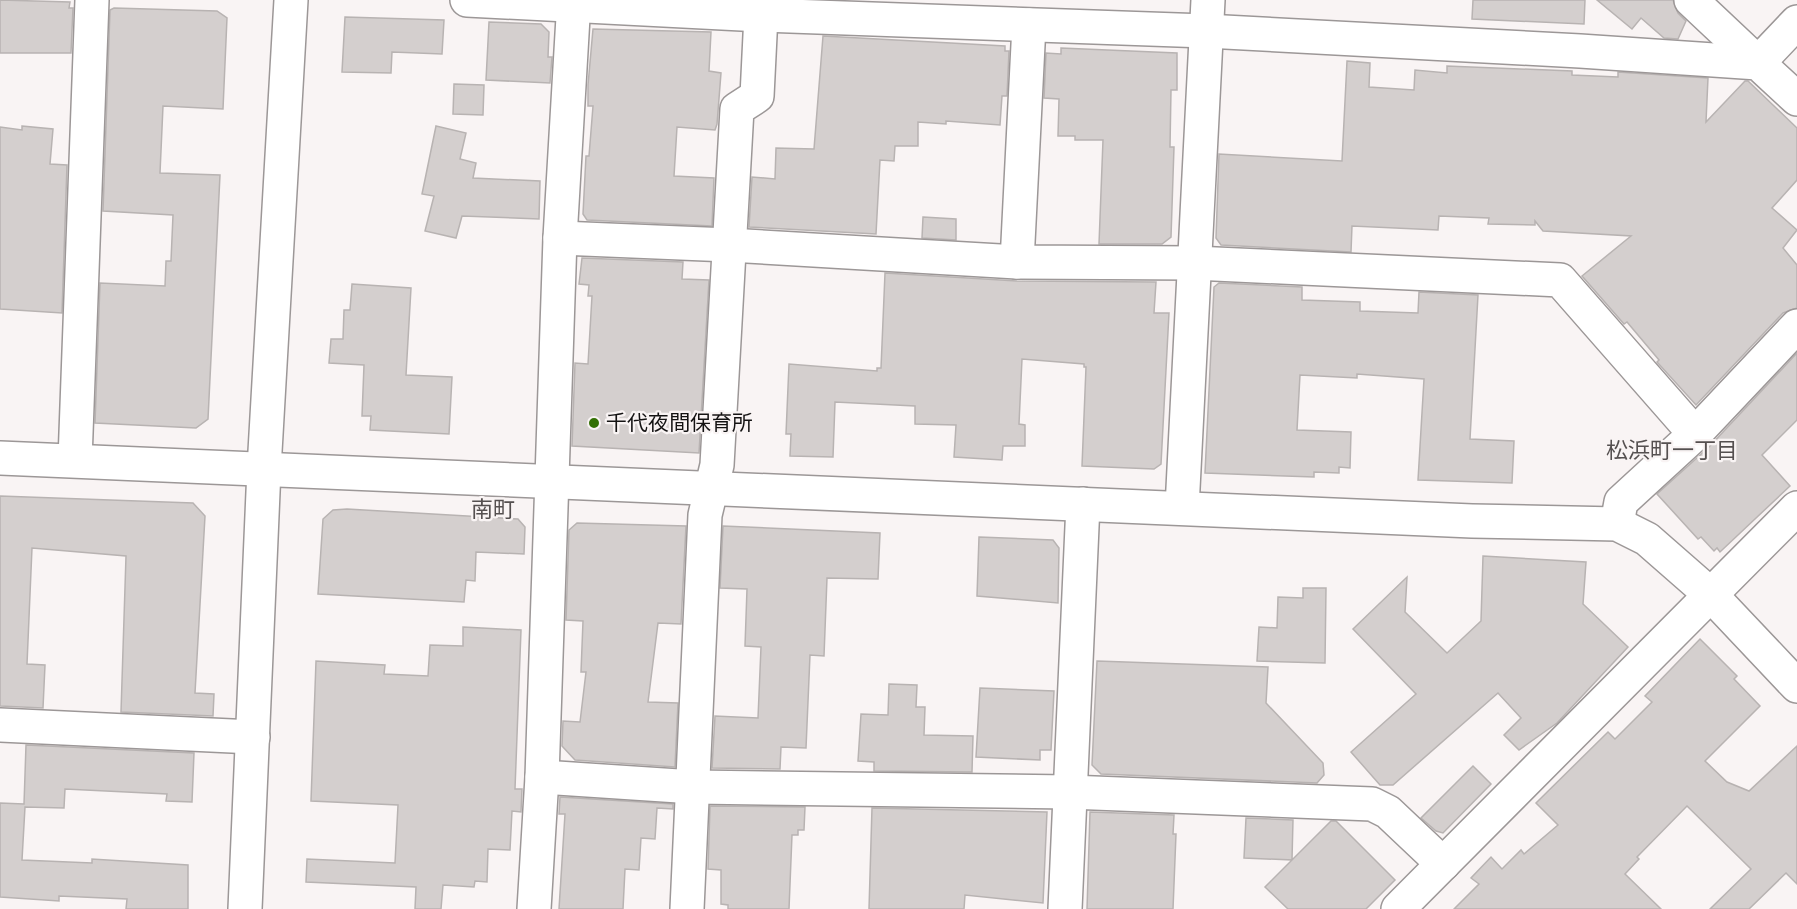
<svg xmlns="http://www.w3.org/2000/svg" width="1797" height="909" font-family="'Sofia Sans Condensed','Noto Sans JP',sans-serif">
<rect width="100%" height="100%" fill="#f9f4f4"/>
<!-- building -->
<g fill="#d4cfce" stroke="#b8b3b2" stroke-width="1.5">
<polygon points="0,0 70,2 69,8 73,8 71,53 0,53"/>
<polygon points="1473,0 1585,0 1584,24 1472,19"/>
<polygon points="1597,0 1673,0 1678,13 1686,21 1678,39 1664,38 1641,18 1632,29"/>
<polygon points="114,8 217,11 227,18 223,109 163,106 160,173 220,175 208,419 196,428 95,423 100,283 165,286 166,261 171,261 173,215 103,211 110,10"/>
<polygon points="345,17 444,20 442,54 392,52 391,73 342,72"/>
<polygon points="489,22 541,24 549,32 548,57 552,57 550,83 486,80"/>
<polygon points="593,29 711,32 709,71 721,73 717,124 715,130 677,127 674,176 714,178 712,226 587,220 583,214 586,156 589,156 593,106 588,106 588,85"/>
<polygon points="823,36 1005,46 1005,51 1009,51 1007,96 1002,96 1000,125 946,121 946,124 918,122 918,146 895,146 894,161 880,160 876,234 749,227 752,177 775,179 776,148 814,149"/>
<polygon points="1061,48 1177,53 1177,90 1171,90 1170,147 1174,147 1171,237 1162,244 1099,244 1103,140 1075,140 1075,136 1058,136 1059,99 1044,98 1046,53 1061,54"/>
<polygon points="1347,61 1370,63 1369,87 1414,90 1415,70 1447,73 1447,66 1572,71 1572,75 1618,77 1618,72 1708,78 1706,122 1745,81 1748,81 1797,128 1797,180 1772,208 1797,230 1783,248 1797,265 1797,308 1783,313 1696,405 1657,362 1659,360 1627,322 1624,324 1582,276 1631,236 1543,231 1535,221 1535,225 1488,224 1489,218 1439,216 1438,230 1352,226 1351,252 1221,245 1216,238 1219,154 1342,161"/>
<polygon points="454,84 484,85 483,115 453,114"/>
<polygon points="22,126 53,129 50,164 67,165 62,313 0,309 0,127 22,130"/>
<polygon points="436,126 466,133 460,159 476,163 473,178 540,181 539,219 462,216 456,238 425,231 434,196 422,194"/>
<polygon points="923,217 956,219 956,240 922,238"/>
<polygon points="582,258 683,262 682,279 709,280 699,453 572,446 575,363 588,364 592,296 588,296 589,285 579,284"/>
<polygon points="885,273 1017,281 1156,282 1154,313 1169,313 1161,464 1154,469 1082,466 1086,367 1084,367 1084,364 1022,359 1019,424 1025,425 1025,446 1003,446 1002,460 954,457 956,425 915,424 915,406 835,402 833,457 790,456 791,434 786,434 789,364 877,371 877,368 881,368"/>
<polygon points="1219,283 1302,287 1302,300 1360,302 1360,311 1418,313 1419,292 1478,295 1470,439 1514,441 1512,483 1418,480 1424,379 1357,374 1357,378 1300,375 1297,430 1351,432 1350,468 1339,467 1339,473 1314,472 1314,477 1205,473 1214,287"/>
<polygon points="352,284 411,288 406,375 452,377 449,434 370,430 371,416 362,416 364,365 329,363 331,339 343,339 344,310 350,310"/>
<polygon points="1797,353 1797,420 1762,455 1790,486 1720,552 1717,548 1714,551 1701,537 1698,539 1657,494 1709,447"/>
<polygon points="0,496 193,503 205,516 195,693 214,694 213,716 121,712 126,556 32,548 27,664 45,665 43,708 0,706"/>
<polygon points="347,509 518,519 525,527 524,554 476,552 475,581 466,580 464,602 318,594 323,519 333,510"/>
<polygon points="577,523 686,526 681,624 658,623 648,702 678,703 675,767 575,760 562,746 563,721 580,722 586,672 581,672 583,621 566,620 569,530"/>
<polygon points="723,526 880,533 878,579 827,578 824,656 810,655 806,748 781,747 780,769 712,768 715,716 758,718 761,647 745,646 747,589 720,588"/>
<polygon points="979,537 1053,540 1059,548 1058,603 977,596"/>
<polygon points="1483,556 1586,562 1583,604 1628,647 1557,723 1519,750 1504,735 1521,718 1498,693 1393,785 1380,785 1351,752 1416,694 1353,629 1407,577 1405,612 1447,653 1481,621"/>
<polygon points="1303,588 1326,588 1325,663 1257,661 1259,627 1277,628 1278,597 1303,598"/>
<polygon points="463,627 521,630 515,789 522,789 521,812 512,811 510,850 488,849 487,882 475,881 474,887 443,885 441,909 415,909 416,887 306,882 307,859 395,863 398,805 311,801 316,661 385,665 384,674 428,676 430,645 463,646"/>
<polygon points="1700,639 1737,676 1734,679 1760,706 1705,761 1727,782 1749,791 1797,746 1797,884 1786,873 1749,909 1710,909 1751,869 1687,806 1637,857 1639,859 1625,874 1661,909 1454,909 1479,884 1471,878 1491,857 1502,869 1521,850 1524,854 1558,825 1536,803 1608,732 1615,739 1652,702 1645,696"/>
<polygon points="1097,661 1268,667 1266,703 1323,763 1324,775 1317,783 1101,774 1092,765"/>
<polygon points="889,684 917,685 916,707 925,707 924,735 973,736 972,772 874,771 874,762 858,761 861,714 888,715"/>
<polygon points="980,688 1054,691 1051,750 1040,750 1040,760 976,757"/>
<polygon points="26,745 194,753 192,802 166,801 167,794 65,789 64,808 25,807 22,860 92,863 92,859 188,865 188,909 126,909 127,899 59,896 59,901 0,897 0,803 24,804"/>
<polygon points="1473,766 1491,784 1443,833 1436,831 1421,818"/>
<polygon points="560,797 673,804 673,809 657,808 655,839 641,838 639,870 625,869 623,909 559,909 565,814 559,814"/>
<polygon points="710,806 805,807 804,830 798,830 798,835 792,835 789,909 728,909 728,905 721,904 721,870 708,869"/>
<polygon points="872,808 1047,812 1043,903 965,895 964,909 869,909"/>
<polygon points="1090,812 1174,815 1173,834 1176,834 1173,909 1087,909"/>
<polygon points="1246,818 1293,820 1292,860 1331,821 1336,821 1395,880 1366,909 1288,909 1265,887 1292,860 1244,858"/>
</g>
<g fill="none" stroke-linecap="round" stroke-linejoin="round">
<!-- minor casing -->
<g stroke="#9c9797" stroke-width="36">
<g id="minor">
<polyline points="467,0 761,15 1206,31 1580,51 1758,63 1797,99"/>
<polyline points="1691,0 1758,63 1797,22"/>
<polyline points="560,238 729,245 1017,262 1194,263 1560,280 1695,434"/>
<polyline points="1017,262 1029,25"/>
<polyline points="0,458 1472,521 1617,524 1647,539 1711,595 1797,686"/>
<polyline points="75,460 92,0"/>
<polyline points="1182,508 1208,0"/>
<polyline points="1617,524 1621,502 1695,434 1797,326"/>
<polyline points="0,725 253,737"/>
<polyline points="542,777 694,787 1069,792 1372,804 1388,812 1443,864"/>
<polyline points="245,909 264,469 291,0"/>
<polyline points="534,909 542,777 560,238 574,0"/>
<polyline points="687,909 705,515 717,465 737,109 757,96 761,15"/>
<polyline points="1065,909 1083,504"/>
<polyline points="1398,909 1797,508"/>
</g>
</g>
<!-- minor -->
<use href="#minor" stroke="#fff" stroke-width="33"/>
</g>
<!-- markers -->
<circle fill="#327004" stroke="#f9f4f4" stroke-width="2" cx="594" cy="423" r="6"/>
<g text-anchor="middle" dominant-baseline="central" stroke-width="4.5" stroke-linejoin="round" paint-order="stroke">
<!-- poi labels -->
<g font-size="21" fill="#141313" stroke="#f9f4f4" text-anchor="start">
<text x="606" y="423">千代夜間保育所</text>
</g>
<!-- neighbourhood labels -->
<g font-size="22" fill="#555050" stroke="#f9f4f4">
<text x="1672" y="451">松浜町一丁目</text>
<text x="493" y="510">南町</text>
</g>
</g>
</svg>
